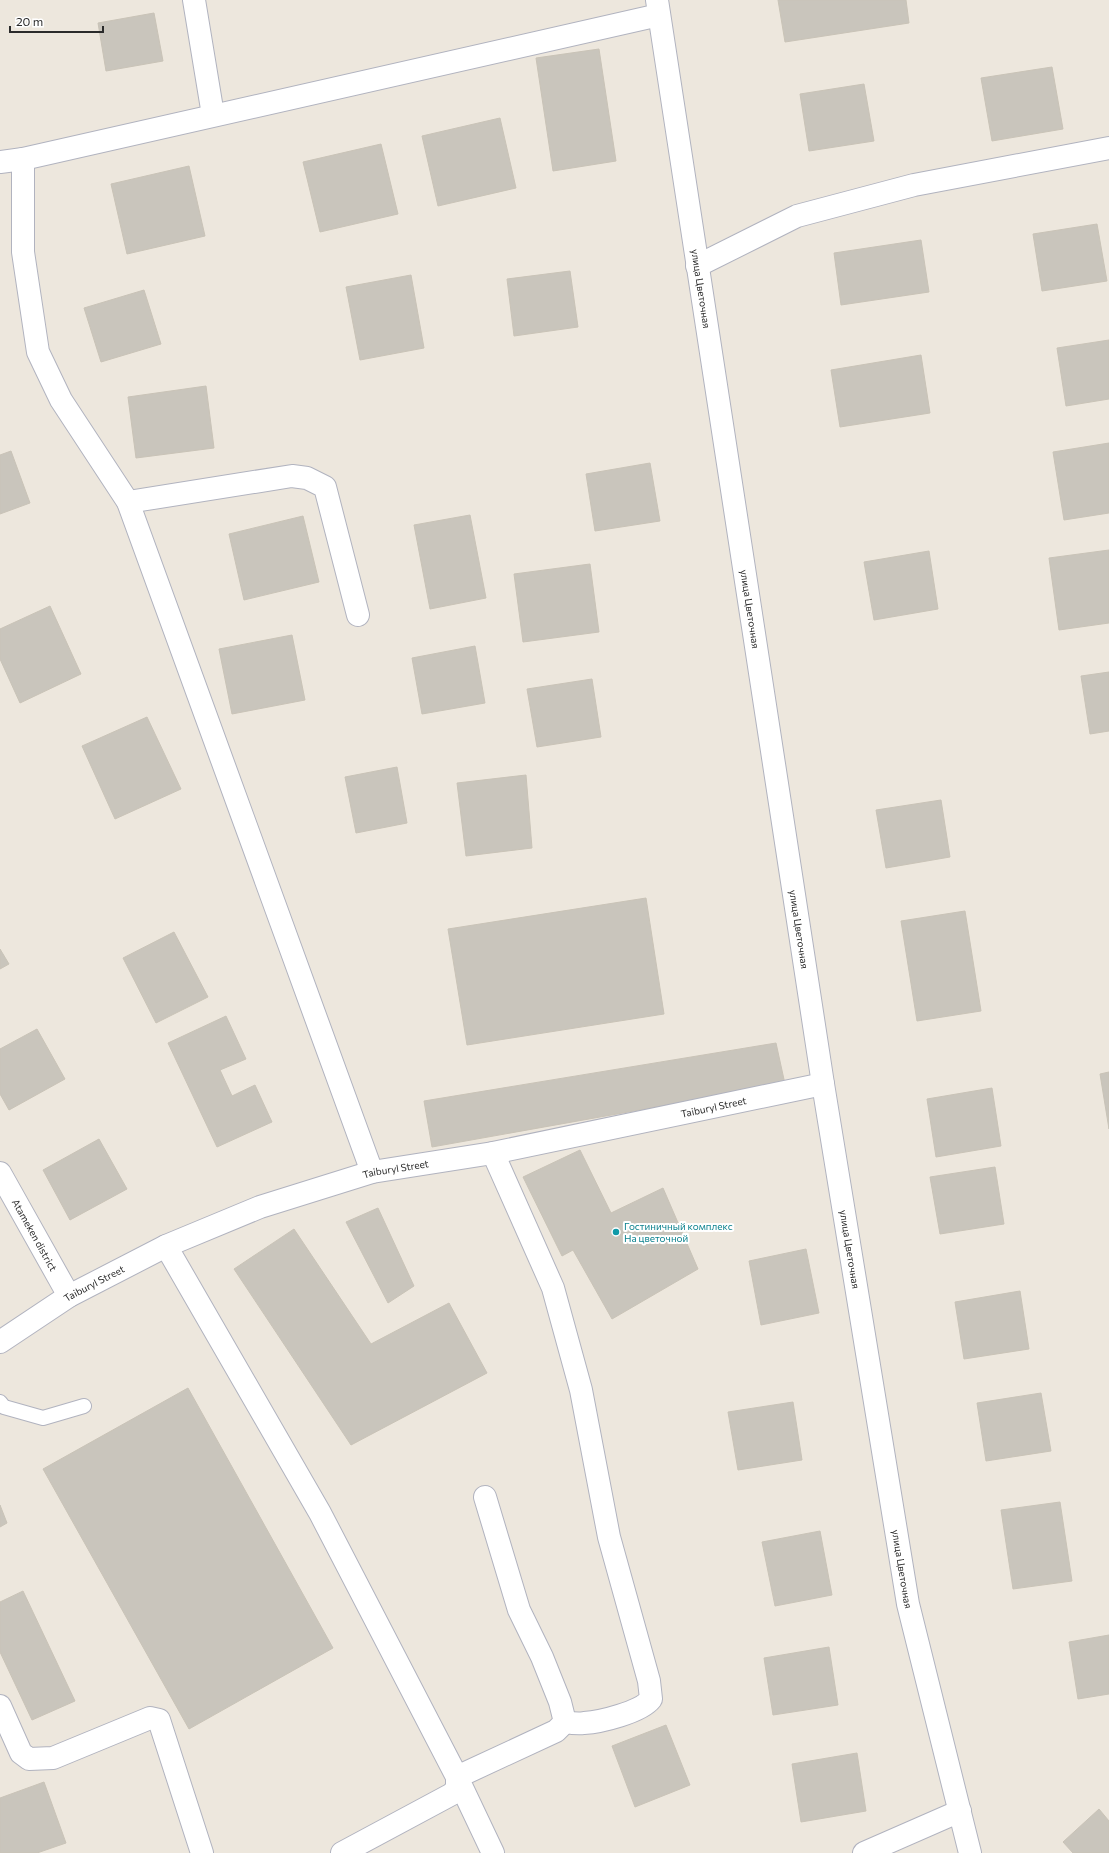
<svg xmlns="http://www.w3.org/2000/svg" width="1109" height="1853" font-family="Commissioner,sans-serif">
<rect width="100%" height="100%" fill="#ede7dd"/>
<!-- building -->
<g fill="#c9c5bc" stroke="#c9c3b7">
<polygon points="778,0 906,0 909,23 785,42"/>
<polygon points="154,13 163,61 106,71 98,23"/>
<polygon points="599,49 616,161 553,171 536,58"/>
<polygon points="1052,67 1063,129 992,141 981,78"/>
<polygon points="864,84 874,141 809,151 800,94"/>
<polygon points="500,118 516,188 438,206 422,136"/>
<polygon points="381,144 398,214 320,232 303,162"/>
<polygon points="189,166 205,236 127,254 111,184"/>
<polygon points="1097,224 1107,281 1042,291 1033,234"/>
<polygon points="921,240 929,292 841,305 834,253"/>
<polygon points="570,271 578,327 514,336 507,279"/>
<polygon points="411,275 424,348 360,360 346,287"/>
<polygon points="144,290 161,344 101,362 84,308"/>
<polygon points="1109,340 1109,399 1066,406 1057,348"/>
<polygon points="921,355 930,413 840,427 831,370"/>
<polygon points="206,386 214,448 136,458 128,397"/>
<polygon points="1109,443 1109,513 1064,520 1053,452"/>
<polygon points="11,451 30,503 0,514 0,455"/>
<polygon points="650,463 660,521 595,531 586,474"/>
<polygon points="470,515 486,598 430,609 414,525"/>
<polygon points="303,516 319,582 244,600 229,534"/>
<polygon points="1109,550 1109,623 1059,630 1049,558"/>
<polygon points="929,551 938,609 874,620 864,562"/>
<polygon points="590,564 599,632 523,642 514,574"/>
<polygon points="50,606 81,674 20,703 0,659 0,629"/>
<polygon points="292,635 305,700 232,714 219,649"/>
<polygon points="475,646 485,703 422,714 412,658"/>
<polygon points="1109,672 1109,731 1090,734 1081,676"/>
<polygon points="592,679 601,737 537,747 527,689"/>
<polygon points="147,717 181,789 115,819 82,746"/>
<polygon points="397,767 407,823 356,833 345,777"/>
<polygon points="526,775 532,848 466,856 457,783"/>
<polygon points="941,800 950,857 886,868 876,810"/>
<polygon points="646,898 664,1014 467,1045 448,929"/>
<polygon points="965,911 981,1011 917,1021 901,921"/>
<polygon points="174,932 208,997 156,1023 123,958"/>
<polygon points="0,949 9,964 0,969"/>
<polygon points="226,1016 246,1059 220,1070 232,1096 255,1085 272,1122 217,1147 168,1043"/>
<polygon points="37,1029 65,1079 9,1110 0,1094 0,1049"/>
<polygon points="776,1043 785,1084 432,1147 424,1101"/>
<polygon points="1109,1072 1109,1129 1100,1074"/>
<polygon points="992,1088 1001,1146 936,1157 927,1099"/>
<polygon points="99,1139 127,1189 70,1220 43,1170"/>
<polygon points="580,1150 611,1213 663,1188 698,1269 612,1319 573,1250 562,1256 523,1177"/>
<polygon points="995,1167 1004,1224 940,1234 930,1177"/>
<polygon points="378,1208 414,1286 388,1303 346,1222"/>
<polygon points="294,1229 371,1344 449,1303 487,1373 351,1445 234,1269"/>
<polygon points="806,1249 819,1313 761,1325 749,1261"/>
<polygon points="1020,1291 1029,1349 964,1359 955,1302"/>
<polygon points="188,1388 333,1648 189,1729 43,1469"/>
<polygon points="1041,1393 1051,1451 986,1461 977,1403"/>
<polygon points="793,1402 802,1460 738,1470 728,1412"/>
<polygon points="1060,1502 1072,1581 1013,1589 1001,1510"/>
<polygon points="0,1505 7,1523 0,1527"/>
<polygon points="820,1531 832,1595 775,1606 762,1542"/>
<polygon points="23,1591 75,1701 32,1720 0,1652 0,1602"/>
<polygon points="1109,1635 1109,1694 1078,1699 1069,1642"/>
<polygon points="829,1647 838,1705 773,1715 764,1658"/>
<polygon points="666,1725 690,1785 635,1807 612,1746"/>
<polygon points="857,1753 866,1811 801,1822 792,1764"/>
<polygon points="44,1782 66,1843 37,1853 0,1853 0,1798"/>
<polygon points="1099,1809 1109,1821 1109,1853 1073,1853 1063,1842"/>
</g>
<g fill="none" stroke-linecap="round" stroke-linejoin="round">
<!-- lane casing -->
<g stroke="#b1b3bf" stroke-width="16">
<polyline id="lane" points="0,1402 4,1407 43,1418 84,1406"/>
</g>
<!-- street casing -->
<g stroke="#b1b3bf" stroke-width="24">
<g id="street">
<polyline points="194,0 213,115"/>
<path id="s1" d="M 657,0 L 823,1084 L 908,1604 L 970,1853"/>
<polyline points="23,159 23,252 38,352 61,400 128,502 372,1172"/>
<polyline points="0,162 23,159 659,15"/>
<polyline points="697,266 797,216 914,185 1109,148"/>
<polyline points="128,502 292,476 307,478 325,487 358,615"/>
<path d="M 493,1153 L 553,1288 L 581,1390 L 609,1537 L 649,1681 L 651,1699 C 641,1712 601,1722 584,1723 C 578,1724 571,1723 565,1722"/>
<path id="s2" d="M 0,1173 L 69,1296"/>
<polyline points="166,1246 320,1513 457,1777 457,1788 452,1794 342,1853"/>
<polyline points="485,1497 519,1610 542,1657 560,1702 565,1722 556,1731 457,1777 493,1853"/>
<polyline points="0,1706 21,1753 29,1759 53,1758 150,1718 159,1720 202,1853"/>
<polyline points="864,1853 960,1811"/>
</g>
</g>
<!-- secondary casing -->
<g stroke="#b1b3bf" stroke-width="24">
<g id="secondary">
<path id="s3" d="M 0,1342 L 69,1296 L 166,1246 L 260,1207 L 372,1172 L 493,1153 L 823,1084"/>
</g>
</g>
<!-- lane -->
<use href="#lane" stroke="#fff" stroke-width="14"/>
<!-- street -->
<use href="#street" stroke="#fff" stroke-width="22"/>
<!-- secondary -->
<use href="#secondary" stroke="#fff" stroke-width="22"/>
</g>
<!-- markers -->
<circle fill="#0f9aa8" stroke="#fff" stroke-width="1.5" cx="616" cy="1232" r="4"/>
<g text-anchor="middle" dominant-baseline="central" stroke-width="4" stroke-linejoin="round" paint-order="stroke">
<!-- street labels -->
<g font-size="10" fill="#2b2b2b" stroke="#fff">
<text stroke="none"><textPath href="#s1" startOffset="292">улица Цветочная</textPath></text>
<text stroke="none"><textPath href="#s1" startOffset="616">улица Цветочная</textPath></text>
<text stroke="none"><textPath href="#s1" startOffset="940">улица Цветочная</textPath></text>
<text stroke="none"><textPath href="#s3" startOffset="759">Taiburyl Street</textPath></text>
<text stroke="none"><textPath href="#s3" startOffset="435">Taiburyl Street</textPath></text>
<text stroke="none"><textPath href="#s2" startOffset="71">Atameken district</textPath></text>
<text stroke="none"><textPath href="#s1" startOffset="1264">улица Цветочная</textPath></text>
<text stroke="none"><textPath href="#s3" startOffset="111">Taiburyl Street</textPath></text>
<text stroke="none"><textPath href="#s1" startOffset="1588">улица Цветочная</textPath></text>
</g>
<!-- culture labels -->
<g font-size="10" fill="#0d838f" stroke="#fff" text-anchor="start">
<text x="624" y="1226">Гостиничный комплекс<tspan x="624" dy="12">На цветочной</tspan></text>
</g>
</g>
<!-- scale -->
<path d="M10 26v6h93v-6" fill="none" stroke="#2b2b2b" stroke-width="2"/>
<text x="16" y="26" font-size="12" fill="#2b2b2b" stroke="#ffffff" stroke-width="3" paint-order="stroke">20 m</text>
</svg>
